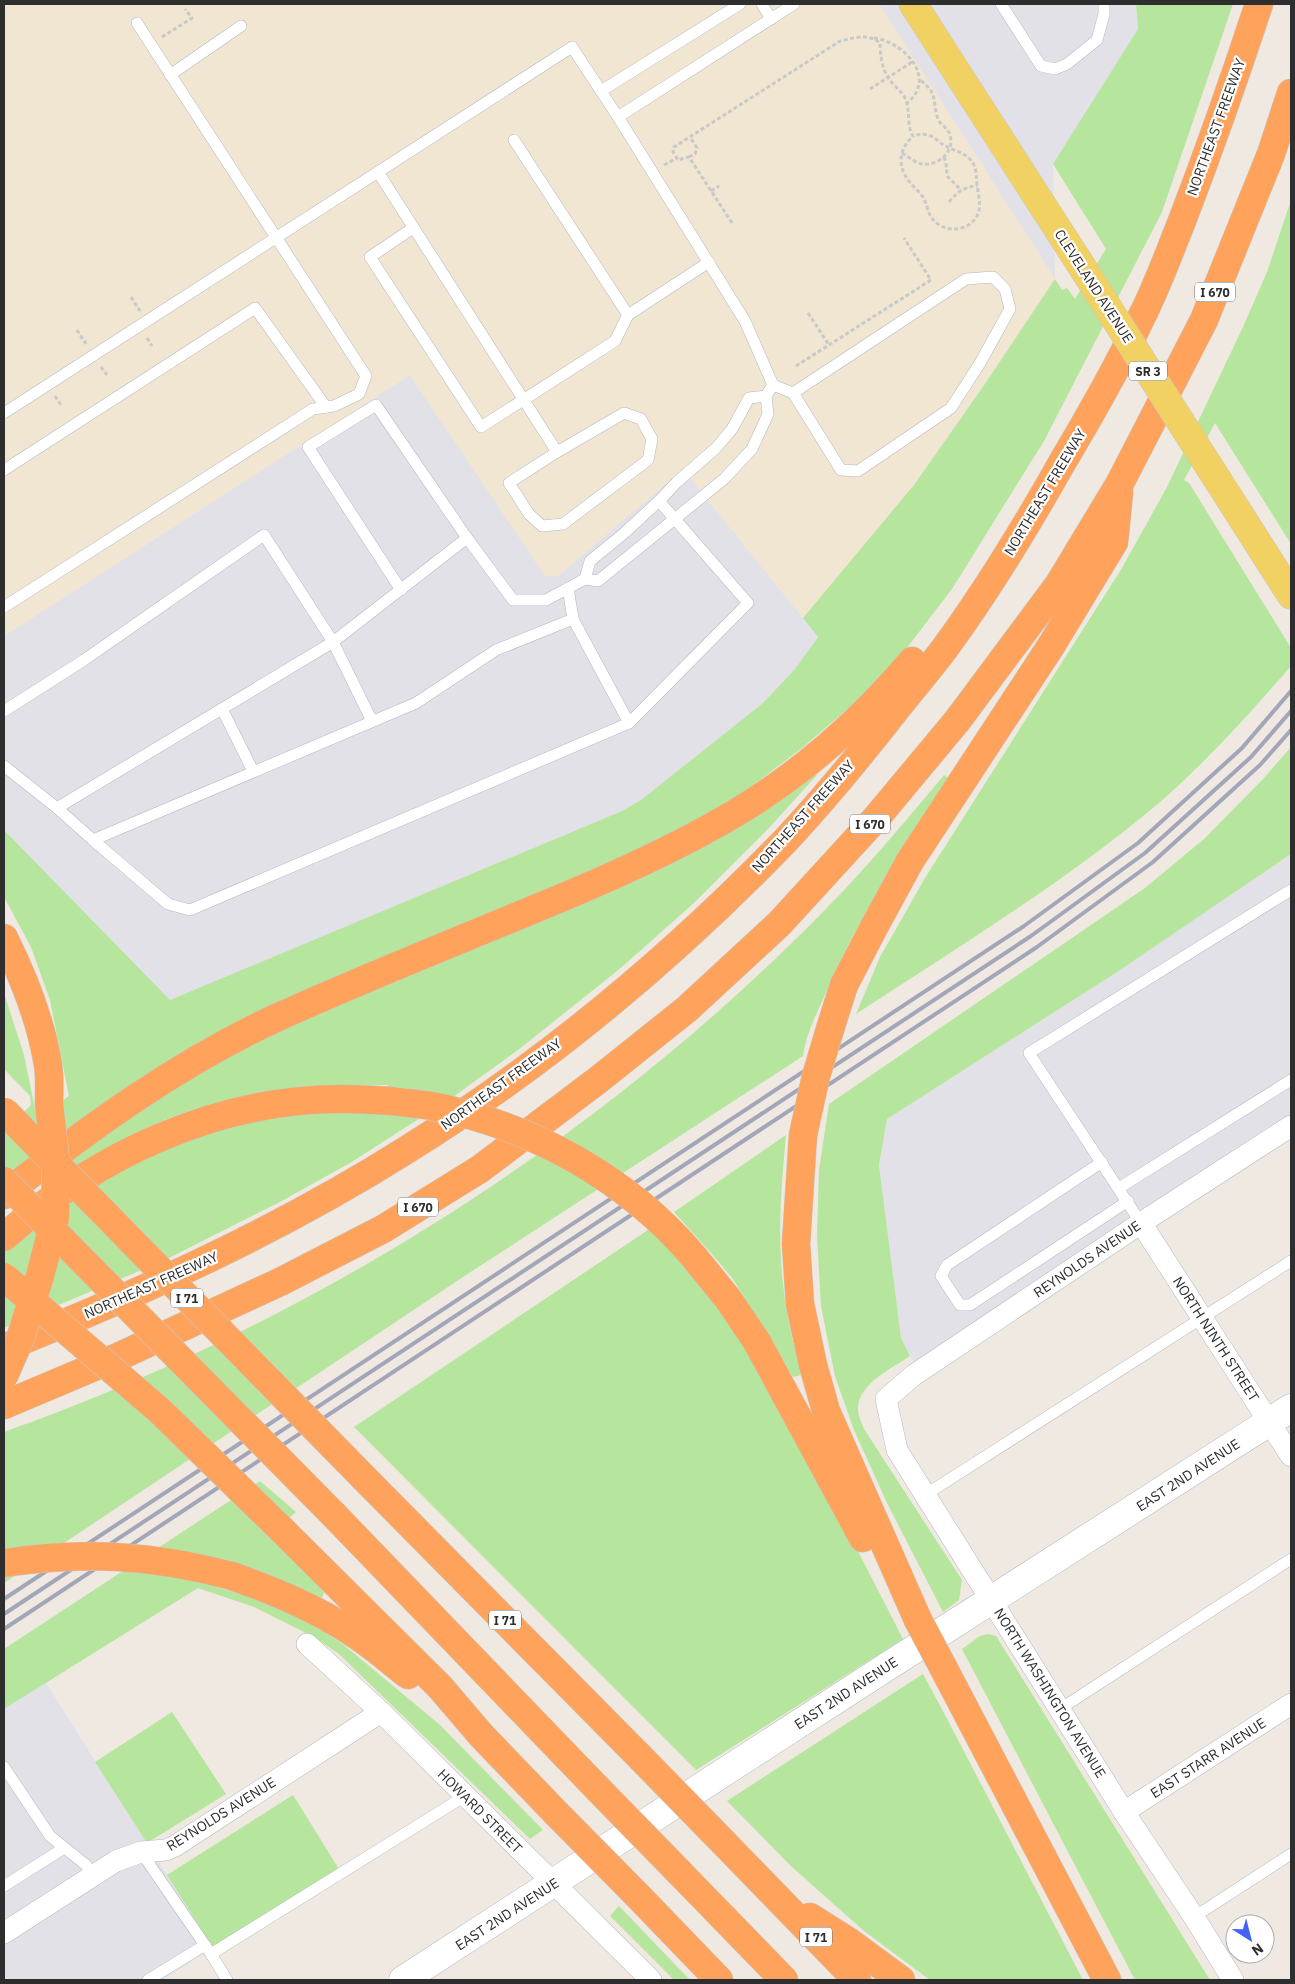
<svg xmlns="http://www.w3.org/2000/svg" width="1295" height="1984" font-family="'IBM Plex Sans',sans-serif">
<rect width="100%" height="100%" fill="#efe9e1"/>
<!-- industrial -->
<g fill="#e3e1e8">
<polygon points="879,4 1136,4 1138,29 1053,164 1055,279"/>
<polygon points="410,375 545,576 558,576 683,469 818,637 795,669 763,703 641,800 622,811 170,1001 4,830 4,636"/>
<polygon points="1291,854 1291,1123 918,1367 910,1356 901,1338 879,1165 887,1119 1114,974"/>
<polygon points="46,1683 213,1948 162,1980 4,1980 4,1709"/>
</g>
<!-- education -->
<polygon fill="#f0e6d1" points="4,4 879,4 1055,279 987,381 914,485 803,618 683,469 558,576 545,576 410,375 4,636"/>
<!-- green -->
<g fill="#b6e59e">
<path d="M 1136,4 L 1233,4 L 1162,212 L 1044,441 L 952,589 L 896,662 L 859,699 L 802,748 L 749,788 L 717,810 L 680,831 L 175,1058 C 114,1094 59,1134 4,1178 L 4,1131 L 31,1105 L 30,1096 L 4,1069 L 4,993 L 24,1055 L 37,1119 L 69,1096 L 50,1000 L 31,947 L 4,897 L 4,830 L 170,1000 L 622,811 L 641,800 L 763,703 L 795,669 L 818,637 L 803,618 L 914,485 L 987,381 L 1055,279 L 1062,290 L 1067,288 L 1075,299 L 1106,249 L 1053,164 L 1138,29 Z"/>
<path d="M 1291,200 L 1291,544 L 1215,423 L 1184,480 L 1189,483 L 1291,648 L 1291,666 C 1250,713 1207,761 1160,802 C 1065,882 960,946 856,1014 L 880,957 L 925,878 L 1122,568 L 1167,487 L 1243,327 L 1267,272 Z"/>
<path d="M 1291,747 L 1291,854 L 1114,974 L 887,1119 L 879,1165 L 901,1338 L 910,1356 C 891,1369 857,1384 858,1410 C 858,1416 862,1423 864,1429 L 962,1580 L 959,1600 L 943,1612 L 887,1503 L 854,1430 L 835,1376 L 821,1306 L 817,1236 L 819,1170 L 829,1104 L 1145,888 L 1204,839 L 1264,778 Z"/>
<path d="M 811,770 L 817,775 L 768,829 L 695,902 L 622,967 L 518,1050 L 453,1097 L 350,1163 L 278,1203 L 163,1261 L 4,1328 L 4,1251 L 94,1182 L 118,1168 L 232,1122 L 398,1098 L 387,1085 C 301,1087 210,1093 133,1135 C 102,1152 73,1173 43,1191 L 81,1148 L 186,1077 Z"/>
<path d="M 944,775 L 950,779 C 904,849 857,918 825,995 C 816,1015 806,1034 803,1056 L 466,1275 L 4,1583 L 4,1432 C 309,1323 592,1146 820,915 C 864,871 904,823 944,775 Z"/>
<path d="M 786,1135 C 781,1190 777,1237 784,1292 C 787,1320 795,1348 801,1375 L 793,1377 L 733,1279 L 711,1253 L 674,1212 Z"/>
<polygon points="651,1228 712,1295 785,1409 903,1639 696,1770 354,1427"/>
<polygon points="260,1481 296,1512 268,1536 314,1580 324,1593 322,1598 319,1599 255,1570 231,1562 205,1584 245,1595 306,1620 344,1645 440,1725 543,1830 530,1839 339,1654 314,1637 254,1607 198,1588 4,1709 4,1649"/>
<polygon points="988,1634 996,1636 1210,1980 1135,1980 962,1649 980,1636"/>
<polygon points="923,1674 944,1713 1083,1980 930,1980 864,1931 792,1867 727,1801"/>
<polygon points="172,1712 226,1794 147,1843 95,1762"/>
<polygon points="293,1795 339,1869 213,1948 167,1875"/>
<polygon points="619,1906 690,1980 674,1980 610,1916"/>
</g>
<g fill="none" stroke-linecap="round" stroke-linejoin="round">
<!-- service casing -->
<g stroke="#b4b7c1" stroke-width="12">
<g id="service">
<polyline points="762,4 771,19"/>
<polyline points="1001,4 1041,66 1055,69 1067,64 1097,40 1104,14 1104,4"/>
<polyline points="170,75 241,26"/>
<polyline points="601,91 740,4"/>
<polyline points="618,117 794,4"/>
<polyline points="378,172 557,452 624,413 641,419 652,439 648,460 563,524 542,526 529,514 509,483 557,452"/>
<polyline points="413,228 370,257 481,427 615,341 628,315 514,140"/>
<polyline points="628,315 709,262"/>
<polyline points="4,413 572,47 618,117 745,321 773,385 793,393 966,279 993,277 1005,289 1010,309 980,363 951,408 858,471 841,470 793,393"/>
<polyline points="4,470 255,308 326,407"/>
<polyline points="585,579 590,561 622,535 659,501 677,482 716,448 732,429 749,398 766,396"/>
<polyline points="568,588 573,619 629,723"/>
<polyline points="401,590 308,447 376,405 467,538 513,600 546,600 585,579 598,581 724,479 752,449 768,414 766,396 773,385"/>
<polyline points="4,607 313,409 334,406 359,394 366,376 137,23"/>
<polyline points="222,709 253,771"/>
<polyline points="4,711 84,660 264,535 333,642 57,808"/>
<polyline points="372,721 333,642 467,538"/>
<polyline points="4,766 57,808 93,840 416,703 496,650 573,619"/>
<polyline points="93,840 168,904 190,910 629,723 748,603 659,501"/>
<polyline points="1102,1162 947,1265 941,1276 960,1305 970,1305 1128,1201"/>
<polyline points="1119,1188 1291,1080"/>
<polyline points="1141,1223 1029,1053 1291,890"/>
<polyline points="925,1495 1291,1261"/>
<polyline points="1060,1709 1291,1559"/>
<polyline points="4,1767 50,1836 86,1865 93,1876"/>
<polyline points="141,1852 211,1954 227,1980"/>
<polyline points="4,1886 64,1848"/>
<polyline points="1194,1917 1291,1854"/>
<polyline points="211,1954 465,1796"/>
<polyline points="148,1980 205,1945"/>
</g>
</g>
<!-- minor casing -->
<g stroke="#b4b7c1" stroke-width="22">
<g id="minor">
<polyline points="1141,1223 1291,1456"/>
<polyline points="307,1644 381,1712 651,1980"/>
<polyline points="1124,1812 1291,1704"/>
<polyline points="4,1933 116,1861 141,1852 166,1850 175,1846 381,1712"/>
<polyline points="1233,1980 1194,1917 1124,1812 897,1450 886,1399 914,1375 1141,1223 1291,1126"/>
</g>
</g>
<!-- tertiary casing -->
<g stroke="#b4b7c1" stroke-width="29">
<polyline id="tertiary" points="403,1980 888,1666 1291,1408"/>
</g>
<!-- primary casing -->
<g stroke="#c9c9c9" stroke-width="29">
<g id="primary">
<polyline points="913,4 1077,259"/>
<polyline points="1219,482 1291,595"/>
</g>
</g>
<!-- motorway casing -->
<g stroke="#c9c9c9" stroke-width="29">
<g id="motorway">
<path d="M 4,938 C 24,978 41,1021 48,1065 C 50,1077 49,1091 49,1104"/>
<polyline points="831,1026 844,985 873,929 910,861 1051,646 1114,542 1119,493"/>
<polyline points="803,1135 796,1244 800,1304 813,1365 826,1411 918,1620"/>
<path d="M 4,1195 C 89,1128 177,1064 276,1018 C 362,979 450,944 537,908 C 605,880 671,851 734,814 C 801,774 862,720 912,661"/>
<path d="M 4,1237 C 97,1155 216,1099 341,1099 C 358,1099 374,1100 391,1101"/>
<polyline points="694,1257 728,1299 757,1342 863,1538"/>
<path d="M 4,1348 C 145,1291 278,1231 408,1149 C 546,1063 673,957 786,840 C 825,798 862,753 897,708 C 913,688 930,668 945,648 C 989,588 1027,525 1063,461 C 1091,414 1118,367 1141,318 C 1157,287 1169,253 1182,221 C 1210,148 1235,77 1259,4"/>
<polyline points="4,1405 120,1356 282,1281 383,1229 480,1169 598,1080 687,1009 779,924 877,817 957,721 1059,584 1120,483 1204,320 1271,154 1291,93"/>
<polyline points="370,1484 639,1756"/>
<polyline points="333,1514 597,1788"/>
<polyline points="282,1530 440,1687 481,1735 556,1813"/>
<path d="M 232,1576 C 274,1591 316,1608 353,1633 C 372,1645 390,1661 408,1675"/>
<polyline points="943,1667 1107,1980"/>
<polyline points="724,1843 857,1980"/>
<polyline points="679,1872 784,1980"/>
<polyline points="639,1897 719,1980"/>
<polyline points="810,1917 848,1941 901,1980"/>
</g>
</g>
<!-- path -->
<g stroke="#c9c9c9" stroke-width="3" stroke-dasharray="4 2.5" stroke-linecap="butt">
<polyline points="162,37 192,18 185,9"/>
<path d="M 874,38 C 904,42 938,78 907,103"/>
<polyline points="870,89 912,62"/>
<path d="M 902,153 C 908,156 915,163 922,164 C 938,166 955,152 950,135 C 948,127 939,125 937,116 C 932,97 938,94 919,79"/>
<polyline points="689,157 695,154 697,148 690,137"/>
<polyline points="944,157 946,163 947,176 961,190"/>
<polyline points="664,165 677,158"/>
<polyline points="711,191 719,186"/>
<path d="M 949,202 C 957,192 964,187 977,186"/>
<path d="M 732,223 L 689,157 L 678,160 L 673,152 L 674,147 L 840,41 C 853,38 868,33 880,43 C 880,53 882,69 888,77 C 892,85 901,90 905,98 C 911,110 906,126 913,136 C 901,147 897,162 906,177 C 910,184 918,190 923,197 C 927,203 927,210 930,215 C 938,230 957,233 970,224 C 984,213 979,200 977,185 C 976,177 977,170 973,163 C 971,160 968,157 965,155 C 956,150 946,148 938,141 C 935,138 932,136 928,135 C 923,134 918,134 913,136"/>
<polyline points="131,297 140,311"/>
<polyline points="808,313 829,345"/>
<polyline points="77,330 86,344"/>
<polyline points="147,338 152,346"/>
<polyline points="796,366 931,280 904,238"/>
<polyline points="101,367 107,375"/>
<polyline points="55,396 61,405"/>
</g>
<!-- service -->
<use href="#service" stroke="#fff" stroke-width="11"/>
<!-- minor -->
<use href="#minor" stroke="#fff" stroke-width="21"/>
<!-- tertiary -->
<use href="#tertiary" stroke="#fff" stroke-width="28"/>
<!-- primary -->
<use href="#primary" stroke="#f2d163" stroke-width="28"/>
<!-- motorway -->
<use href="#motorway" stroke="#ffa35c" stroke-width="28"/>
<!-- rail -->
<g stroke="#a3a6b8" stroke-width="4">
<polyline points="4,1599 1024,926 1138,843 1242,748 1291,691"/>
<polyline points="4,1614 1031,936 1145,853 1251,757 1291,711"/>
<polyline points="4,1629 1037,947 1153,862 1260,765 1291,730"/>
</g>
<!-- primary-bridge casing -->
<g stroke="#c9c9c9" stroke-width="29" stroke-linecap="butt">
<polyline id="primary-bridge" points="1077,259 1219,482"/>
</g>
<!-- motorway-bridge casing -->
<g stroke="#c9c9c9" stroke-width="29" stroke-linecap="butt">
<g id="motorway-bridge">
<path d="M 391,1101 C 405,1103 419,1104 432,1106 C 533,1126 628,1179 694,1257"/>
<polyline points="5,1112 370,1484"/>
<polyline points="803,1135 816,1076 831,1026"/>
<polyline points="4,1181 333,1514"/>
<polyline points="4,1277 160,1411 282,1530"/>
<polyline points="4,1376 20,1339 40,1276 55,1218 56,1164 49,1104"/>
<path d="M 4,1563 C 85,1551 153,1555 232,1576"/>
<polyline points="918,1620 943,1667"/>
<polyline points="639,1756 724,1843"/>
<polyline points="597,1788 679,1872"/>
<polyline points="556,1813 639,1897"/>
</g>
</g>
<!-- primary-bridge -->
<use href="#primary-bridge" stroke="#f2d163" stroke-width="28"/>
<!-- motorway-bridge -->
<use href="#motorway-bridge" stroke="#ffa35c" stroke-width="28"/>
</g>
<g text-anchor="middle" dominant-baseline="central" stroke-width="4.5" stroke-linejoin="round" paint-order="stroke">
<!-- shield labels -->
<g fill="#fff" stroke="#6d6d6d" stroke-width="1">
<rect x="1195" y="282.5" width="40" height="19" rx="4"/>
<rect x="1129" y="361.5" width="38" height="19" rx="4"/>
<rect x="850" y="814.5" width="40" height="19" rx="4"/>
<rect x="398" y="1197.5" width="40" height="19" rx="4"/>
<rect x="171" y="1288.5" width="32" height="19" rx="4"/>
<rect x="489" y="1610.5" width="32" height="19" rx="4"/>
<rect x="800" y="1927.5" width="32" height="19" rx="4"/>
</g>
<g font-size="12" font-weight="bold" fill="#2e2e2e">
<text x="1215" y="292">I 670</text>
<text x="1148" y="371">SR 3</text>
<text x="870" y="824">I 670</text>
<text x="418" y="1207">I 670</text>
<text x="187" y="1298">I 71</text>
<text x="505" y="1620">I 71</text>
<text x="816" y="1937">I 71</text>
</g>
<!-- street labels -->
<g font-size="14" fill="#2e2e2e" stroke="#fff">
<text transform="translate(1216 127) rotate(-70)">NORTHEAST FREEWAY</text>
<text transform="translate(1094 286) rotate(57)">CLEVELAND AVENUE</text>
<text transform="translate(1045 492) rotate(-59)">NORTHEAST FREEWAY</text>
<text transform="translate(803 816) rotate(-48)">NORTHEAST FREEWAY</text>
<text transform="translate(501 1084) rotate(-36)">NORTHEAST FREEWAY</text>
<text transform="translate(1087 1259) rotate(-34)">REYNOLDS AVENUE</text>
<text transform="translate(151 1285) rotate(-24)">NORTHEAST FREEWAY</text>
<text transform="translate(1216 1339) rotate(57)">NORTH NINTH STREET</text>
<text transform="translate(1188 1475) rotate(-33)">EAST 2ND AVENUE</text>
<text transform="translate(846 1693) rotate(-33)">EAST 2ND AVENUE</text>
<text transform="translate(1050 1693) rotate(58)">NORTH WASHINGTON AVENUE</text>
<text transform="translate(1208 1758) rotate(-33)">EAST STARR AVENUE</text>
<text transform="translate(480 1811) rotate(45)">HOWARD STREET</text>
<text transform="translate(221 1814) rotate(-32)">REYNOLDS AVENUE</text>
<text transform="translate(507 1914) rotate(-33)">EAST 2ND AVENUE</text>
</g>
</g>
<!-- border -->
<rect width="1295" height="1984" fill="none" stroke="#2e2e2e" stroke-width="10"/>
<!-- north arrow -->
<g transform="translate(1250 1939) rotate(144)"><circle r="24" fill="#ffffff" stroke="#ababab"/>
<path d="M0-4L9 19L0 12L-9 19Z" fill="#4264fb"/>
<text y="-8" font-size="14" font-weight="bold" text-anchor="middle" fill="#2e2e2e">N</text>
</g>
</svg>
